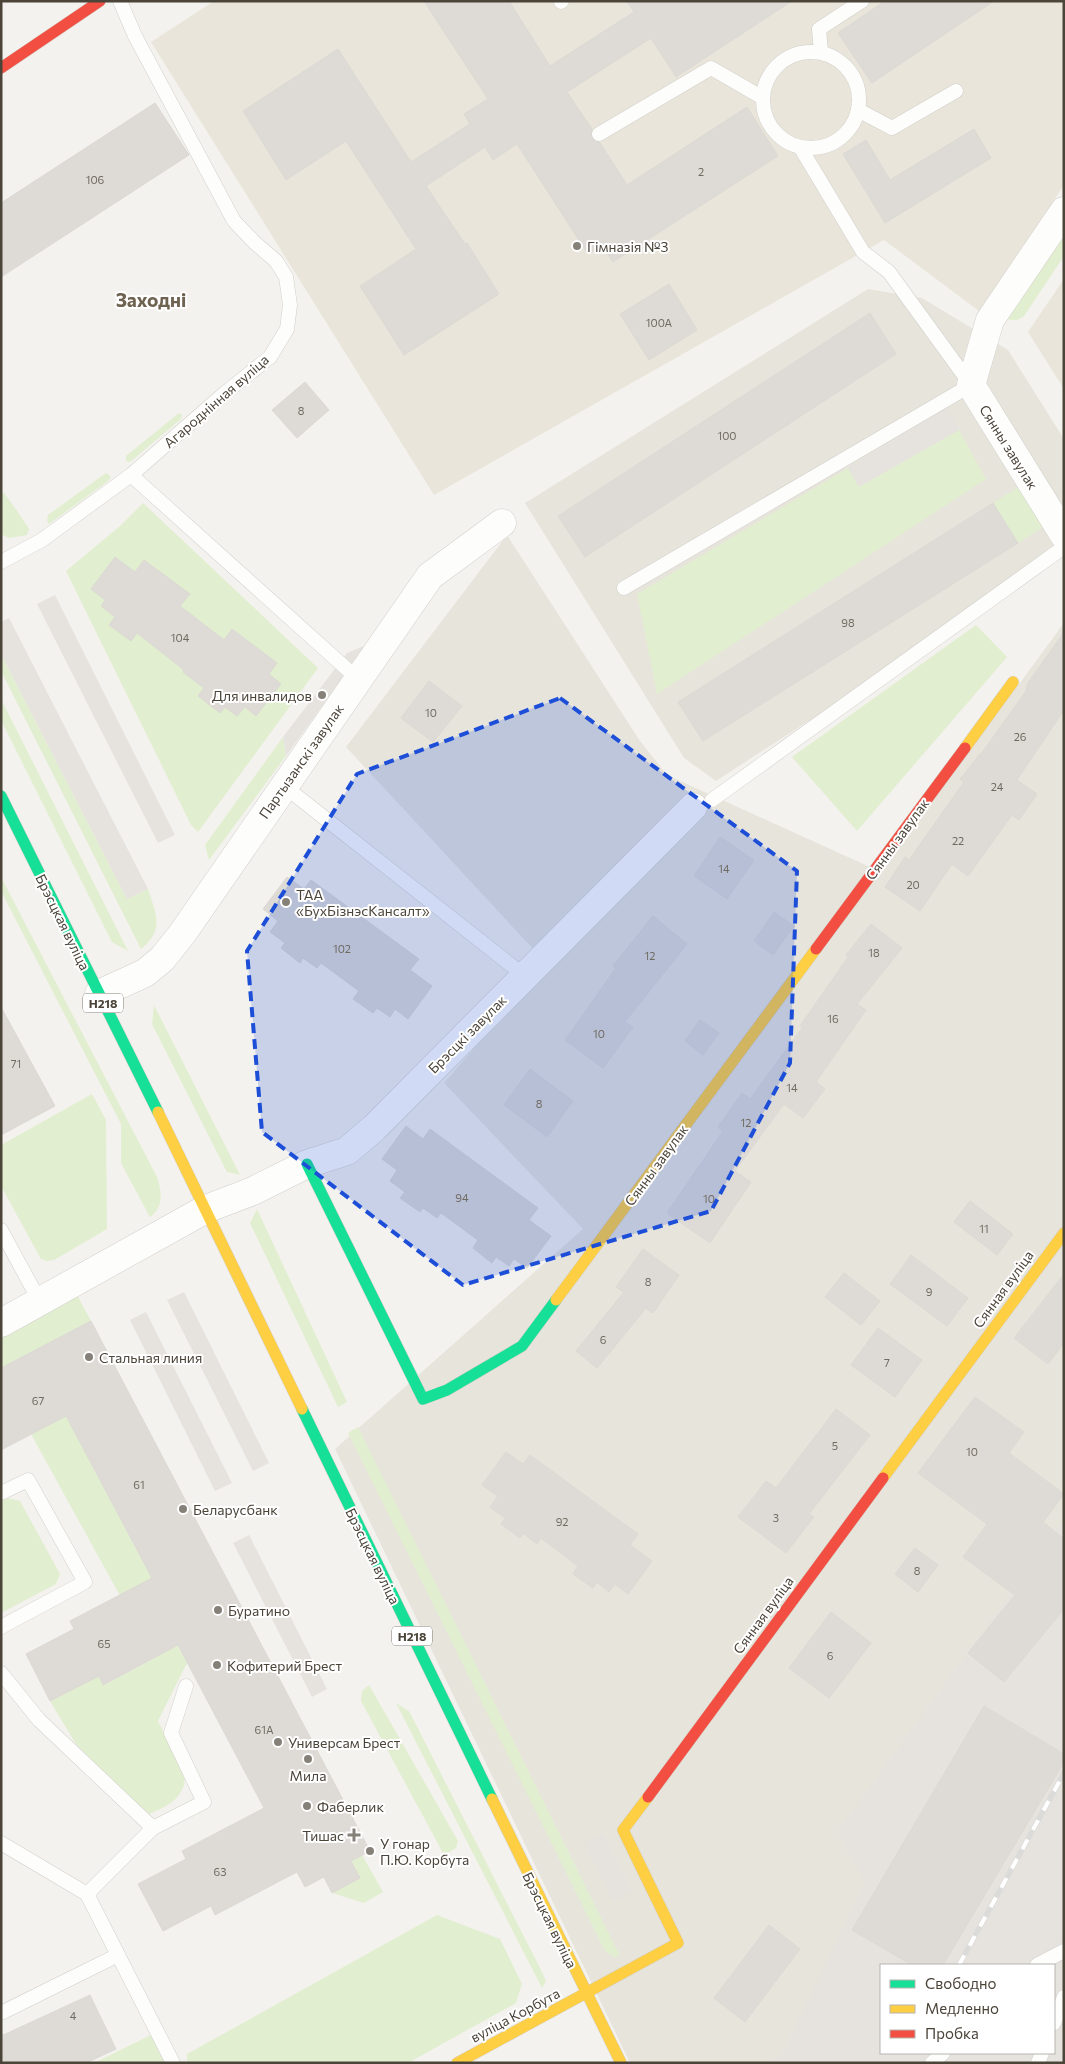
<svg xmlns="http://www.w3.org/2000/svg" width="1065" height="2064" font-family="Commissioner,sans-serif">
<rect width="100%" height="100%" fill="#f4f2ee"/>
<!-- residential -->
<g fill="#e7e4dc" fill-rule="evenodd">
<polygon points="868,289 922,298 1008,350 1064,439 1064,555 716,781 684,758 525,503"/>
<path d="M 507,535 L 640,741 L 667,775 L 881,872 L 1064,623 L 1064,2063 L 630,2063 L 335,1449 L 583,1229 L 444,1083 L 547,964 L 346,747 ZM 881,1965 L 1054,1965 L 1054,2053 L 881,2053 Z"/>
</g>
<!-- industrial -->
<path fill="#e6e2de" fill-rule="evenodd" d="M 1064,1520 L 1064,2063 L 768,2063 L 781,2056 L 865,1882 L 837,1832 ZM 881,1965 L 1054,1965 L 1054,2053 L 881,2053 Z"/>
<!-- education -->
<g fill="#eae5da">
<polygon points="214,1 1064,1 1064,185 979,311 884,240 434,495 151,42"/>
<polygon points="1064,279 1064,389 1028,332"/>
</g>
<!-- green -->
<g fill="#e1eecf">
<path d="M 1064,230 L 1064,256 L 1024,316 C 1017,321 1012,322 1004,317 Z"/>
<polygon points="179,413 182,415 181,419 130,462 126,461 126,456"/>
<polygon points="959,430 986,479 657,694 637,594 848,468 859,486"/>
<polygon points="106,473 111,477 108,481 49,524 47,521 48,515"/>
<polygon points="1023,484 1049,523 1018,543 993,503"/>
<polygon points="4,493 18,512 29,529 27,535 9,538 1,534 1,494"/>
<polygon points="143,503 318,668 198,832 191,825 66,571 120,526"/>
<polygon points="976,625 1007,657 857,831 792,757"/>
<path d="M 1,654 L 127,899 L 148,889 C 156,914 165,930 141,949 L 1,671 Z"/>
<polygon points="1,699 128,951 112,942 1,720"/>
<polygon points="283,737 286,756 209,860 205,845"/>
<path d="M 1,877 L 157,1177 C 162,1192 164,1207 150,1217 L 121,1163 L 121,1124 L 1,891 Z"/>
<polygon points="154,1005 240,1175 227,1172 152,1024"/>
<polygon points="92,1094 106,1120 107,1229 54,1260 47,1261 41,1259 1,1186 1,1145"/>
<polygon points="257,1209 347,1402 338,1407 250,1223"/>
<polygon points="77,1295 91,1321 1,1368 1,1337"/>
<polygon points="61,1407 159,1591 124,1603 31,1434 44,1428 39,1419"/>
<polygon points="358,1427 620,1956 614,1957 605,1951 348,1433"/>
<polygon points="8,1498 20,1501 60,1574 56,1584 1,1613 1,1501"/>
<path d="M 173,1637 L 187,1663 L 158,1721 C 164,1734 188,1773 184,1785 C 179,1802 160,1810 146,1815 L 76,1744 L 50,1701 L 99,1676 L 104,1685 L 153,1659 Z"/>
<polygon points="369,1685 458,1841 456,1848 444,1855 361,1701 362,1691"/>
<polygon points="396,1703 409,1711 540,1968 546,1981 542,1988"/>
<polygon points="362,1855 383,1892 364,1903 332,1893 360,1878 351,1861"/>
<polygon points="437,1915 500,1939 522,1984 516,2003 408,2063 187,2063 187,2054"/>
<polygon points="157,2032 169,2063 94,2063"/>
</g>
<!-- parking -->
<g fill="#e6e3df">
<polygon points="947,407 959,430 859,487 848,468"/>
<polygon points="55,595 175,835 158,843 37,604"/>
<polygon points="9,618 148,889 127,899 1,654 1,622"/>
<polygon points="366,645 286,756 283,737 347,653"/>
<polygon points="184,1292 269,1463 253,1471 167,1300"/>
<polygon points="146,1312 232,1483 215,1491 130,1320"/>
<polygon points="249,1535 327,1689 312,1697 233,1543"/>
<polygon points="603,1833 633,1892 614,1901 584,1843"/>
</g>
<!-- building -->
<g fill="#dedbd6" stroke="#dcd9d4">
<polygon points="424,1 509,1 550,66 634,12 627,1 792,1 676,77 651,38 567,92 592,129 592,139 600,143 627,185 747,107 778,156 613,262 602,246 588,254 517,144 493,160 485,147 426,186 465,244 467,243 499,294 404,355 360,286 416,249 346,141 286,180 243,111 338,49 411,162 470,124 464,114 488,99"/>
<polygon points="885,1 994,1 872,83 838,33"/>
<polygon points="155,103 189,155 1,277 1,203"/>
<polygon points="974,129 991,158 885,223 843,154 866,140 890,180"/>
<polygon points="669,284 697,330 649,360 620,314"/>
<polygon points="870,313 896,354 585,557 558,516"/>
<polygon points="305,382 329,410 297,438 272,410"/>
<polygon points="993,503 1018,543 703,741 678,702"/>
<polygon points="115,557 135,572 144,560 190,594 180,606 224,640 232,629 277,663 269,674 281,684 256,716 245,707 237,716 225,707 220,713 198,696 204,688 183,672 184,670 137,633 131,641 109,625 115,617 101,606 105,600 91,589"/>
<polygon points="1064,632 1064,710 1017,780 1037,794 1019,820 1012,815 968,876 952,864 920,911 885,887 905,857 909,860 964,782 960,779 980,754 981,754 1026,691 1028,683"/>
<polygon points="429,681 462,706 433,742 401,718"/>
<polygon points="720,837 754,860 727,899 694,876"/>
<polygon points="287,877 304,889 311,880 419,959 410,970 432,986 408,1019 395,1009 390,1017 377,1008 373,1013 353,999 359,991 321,963 317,968 303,958 300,963 281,948 285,943 270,932 278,921 263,909"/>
<polygon points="774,912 794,926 773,955 754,941"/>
<polygon points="653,916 687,944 625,1022 633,1027 603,1068 565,1040 616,968 613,966"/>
<polygon points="871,924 902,948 857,1004 866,1010 816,1082 825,1089 803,1118 784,1104 735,1171 751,1182 710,1243 667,1213 723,1131 718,1127 742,1093 750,1099 802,1028 800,1026 848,957 846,955"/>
<polygon points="1,1007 55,1106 1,1135"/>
<polygon points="700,1020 719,1033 703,1055 685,1041"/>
<polygon points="530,1069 573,1101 547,1137 504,1105"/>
<polygon points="406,1126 423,1139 430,1129 538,1208 529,1220 551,1236 527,1268 514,1259 509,1266 496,1257 492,1263 473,1248 478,1240 441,1213 437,1218 423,1208 420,1212 400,1198 405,1192 390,1181 397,1170 382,1159"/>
<polygon points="970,1201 1013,1234 997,1255 954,1222"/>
<polygon points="643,1249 679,1275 653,1313 646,1308 597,1368 576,1351 624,1292 616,1287"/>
<polygon points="911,1255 968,1298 947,1326 890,1284"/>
<polygon points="844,1273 880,1301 861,1325 825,1297"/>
<polygon points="1064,1274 1064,1343 1048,1364 1014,1338"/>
<polygon points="91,1321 370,1851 351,1861 360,1878 332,1893 324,1877 305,1887 297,1872 215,1915 211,1906 163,1931 138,1884 186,1859 182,1851 264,1808 178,1645 103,1685 99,1676 50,1701 26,1654 74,1629 70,1621 152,1578 66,1416 1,1450 1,1368"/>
<polygon points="878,1328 922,1360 895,1397 851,1365"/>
<polygon points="975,1397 1024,1432 1009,1453 1064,1494 1043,1522 1064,1539 1064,1609 1004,1682 968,1653 1015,1595 963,1557 987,1524 918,1473"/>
<polygon points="836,1409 870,1435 809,1514 814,1517 786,1553 738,1517 766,1481 776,1488"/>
<polygon points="506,1452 523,1464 530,1455 638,1534 630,1545 652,1561 628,1594 615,1584 609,1592 597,1582 593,1588 573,1574 578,1566 541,1538 537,1544 523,1533 520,1538 501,1524 505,1518 490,1507 498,1496 482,1485"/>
<polygon points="915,1548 938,1565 918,1592 895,1574"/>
<polygon points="831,1612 871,1643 829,1698 789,1668"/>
<polygon points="984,1706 1064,1754 1064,1762 943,1965 912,1965 852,1930"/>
<polygon points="769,1925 800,1949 745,2022 714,1998"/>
<polygon points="90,1995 116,2049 86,2063 1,2063 1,2036"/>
</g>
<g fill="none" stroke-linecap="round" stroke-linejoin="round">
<!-- lane casing -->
<g stroke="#d2d0cb" stroke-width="15">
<g id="lane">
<polyline points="561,2 562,1"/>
<polyline points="821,52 819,29 862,1"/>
<circle cx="811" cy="100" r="48"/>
<polyline points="858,110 892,128 956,91"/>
<polyline points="599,134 711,68 763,98"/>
<polyline points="131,475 358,679"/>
<polyline points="1,562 42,540 131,475 225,393 270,357 287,329 290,305 286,277 276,261 255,243 234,221 135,36 120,1"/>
<polyline points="624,588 971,385 889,272 863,252 800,147"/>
<polyline points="284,786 516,969"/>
<polyline points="712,800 1064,547"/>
<polyline points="1,1230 40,1302"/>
<polyline points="1,1493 28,1480 85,1582 1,1627"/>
<polyline points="1,1673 39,1720 153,1828 87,1894"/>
<polyline points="153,1828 204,1802 171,1733 186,1686"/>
<polyline points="1,1843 87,1894 173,2063"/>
<polyline points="1037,1965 1064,1951"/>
<polyline points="1,2013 118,1955"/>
<polyline points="1054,2023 1064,1997"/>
<polyline points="932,2063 943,2053"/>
<polyline points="1038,2063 1042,2053"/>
</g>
</g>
<!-- street casing -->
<g stroke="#d2d0cb" stroke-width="29">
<g id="street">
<polyline points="1064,211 990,320 971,385 1064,535"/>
<polyline points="99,994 145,973 162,959 182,934 430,576 502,523"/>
<polyline points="1,1323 206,1209 253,1191 307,1164 347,1151 374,1128 693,807"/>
</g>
</g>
<!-- fast casing -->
<g stroke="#d3cfc5" stroke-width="12">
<g id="fast">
<polyline points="1,796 158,1112"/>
<polyline points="307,1164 423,1399 447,1390 522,1346 556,1300"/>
<polyline points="302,1409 492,1799"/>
</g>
</g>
<!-- slow casing -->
<g stroke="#d3cfc5" stroke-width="12">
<g id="slow">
<polyline points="965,748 1013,682"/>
<polyline points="158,1112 302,1409"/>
<polyline points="556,1300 816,949"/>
<polyline points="883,1478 1064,1233"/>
<polyline points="492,1799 621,2063"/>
<polyline points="457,2063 678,1943 623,1830 648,1797"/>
</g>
</g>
<!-- jam casing -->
<g stroke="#d3cfc5" stroke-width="12">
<g id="jam">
<polyline points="1,68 100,1"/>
<polyline points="816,949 965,748"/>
<polyline points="648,1797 883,1478"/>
</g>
</g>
<!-- lane -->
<use href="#lane" stroke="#fdfdfc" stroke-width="14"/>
<!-- street -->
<use href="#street" stroke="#fdfdfc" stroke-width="28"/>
<!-- fast -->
<use href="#fast" stroke="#16e098" stroke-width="11"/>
<!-- slow -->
<use href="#slow" stroke="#ffcf43" stroke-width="11"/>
<!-- jam -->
<use href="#jam" stroke="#f24e42" stroke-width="11"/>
<!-- rail casing -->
<g stroke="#dbdbda" stroke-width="5.5">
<polyline id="rail" points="959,1965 1064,1773"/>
</g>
<!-- rail -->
<use href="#rail" stroke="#fff" stroke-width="4" stroke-dasharray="11" stroke-linecap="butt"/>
</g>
<!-- marked area -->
<path fill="#1d4ed8" fill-opacity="0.2" stroke="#1d4ed8" stroke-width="4" stroke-dasharray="10 6" stroke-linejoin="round" d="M 560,698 L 797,871 L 790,1063 L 711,1211 L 463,1285 L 262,1132 L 247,951 L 357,774 Z"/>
<!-- markers -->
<g fill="#868178" stroke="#fff" stroke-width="2">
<circle cx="577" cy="246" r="5"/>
<circle cx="322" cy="695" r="5"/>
<circle cx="286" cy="902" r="5"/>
<circle cx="89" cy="1357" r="5"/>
<circle cx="183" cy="1509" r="5"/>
<circle cx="218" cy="1610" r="5"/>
<circle cx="217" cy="1665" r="5"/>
<circle cx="278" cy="1742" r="5"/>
<circle cx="308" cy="1759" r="5"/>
<circle cx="307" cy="1806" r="5"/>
<path d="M351.5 1827.5h5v5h5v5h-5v5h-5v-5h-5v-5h5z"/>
<circle cx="370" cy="1851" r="5"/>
</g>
<g text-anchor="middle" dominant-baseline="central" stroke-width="4" stroke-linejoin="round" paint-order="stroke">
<!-- number labels -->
<g font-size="11" fill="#706a61">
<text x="701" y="171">2</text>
<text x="95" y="179">106</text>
<text x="659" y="322">100А</text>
<text x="301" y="410">8</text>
<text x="727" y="435">100</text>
<text x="848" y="622">98</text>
<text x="180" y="637">104</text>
<text x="431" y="712">10</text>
<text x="1020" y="736">26</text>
<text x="997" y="786">24</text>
<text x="958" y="840">22</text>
<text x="724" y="868">14</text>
<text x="913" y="884">20</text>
<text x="342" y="948">102</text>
<text x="874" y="952">18</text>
<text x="650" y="955">12</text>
<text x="833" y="1018">16</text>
<text x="599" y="1033">10</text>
<text x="16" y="1063">71</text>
<text x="792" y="1087">14</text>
<text x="539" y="1103">8</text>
<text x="746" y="1122">12</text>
<text x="462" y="1197">94</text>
<text x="709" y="1198">10</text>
<text x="984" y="1228">11</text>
<text x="648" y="1281">8</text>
<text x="929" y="1291">9</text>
<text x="603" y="1339">6</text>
<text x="887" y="1362">7</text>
<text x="38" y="1400">67</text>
<text x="835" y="1445">5</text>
<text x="972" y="1451">10</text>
<text x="139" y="1484">61</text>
<text x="776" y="1517">3</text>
<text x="562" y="1521">92</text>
<text x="917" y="1570">8</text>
<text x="104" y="1643">65</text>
<text x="830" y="1655">6</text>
<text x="264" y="1729">61А</text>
<text x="220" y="1871">63</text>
<text x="73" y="2015">4</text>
</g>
<!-- shield labels -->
<g fill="#fff" stroke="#817c74" stroke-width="1">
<rect x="83" y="993.5" width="40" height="19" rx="4"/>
<rect x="392" y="1626.5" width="40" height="19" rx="4"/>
</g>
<g font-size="12" font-weight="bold" fill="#4b4439">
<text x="103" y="1003">Н218</text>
<text x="412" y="1636">Н218</text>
</g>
<!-- poi labels -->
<g font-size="14" fill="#4b4439" stroke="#fff" text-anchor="start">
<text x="587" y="246">Гімназія №3</text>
<text x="312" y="695" text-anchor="end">Для инвалидов</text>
<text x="296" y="894">ТАА<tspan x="296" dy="16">«БухБізнэсКансалт»</tspan></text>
<text x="99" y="1357">Стальная линия</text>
<text x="193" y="1509">Беларусбанк</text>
<text x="228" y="1610">Буратино</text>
<text x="227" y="1665">Кофитерий Брест</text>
<text x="288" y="1742">Универсам Брест</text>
<text x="308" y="1775" text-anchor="middle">Мила</text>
<text x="317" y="1806">Фаберлик</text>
<text x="344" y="1835" text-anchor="end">Тишас</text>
<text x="380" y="1843">У гонар<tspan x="380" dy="16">П.Ю. Корбута</tspan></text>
</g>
<!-- street labels -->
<g font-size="14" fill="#4b4439" stroke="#fff">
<text transform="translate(216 401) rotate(-41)">Агароднінная вуліца</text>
<text transform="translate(1009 447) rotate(58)">Сянны завулак</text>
<text transform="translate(301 761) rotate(-55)">Партызанскі завулак</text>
<text transform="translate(897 839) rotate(-54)">Сянны завулак</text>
<text transform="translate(63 922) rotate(64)">Брэсцкая вуліца</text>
<text transform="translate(467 1034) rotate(-45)">Брэсцкі завулак</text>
<text transform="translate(656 1165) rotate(-54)">Сянны завулак</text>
<text transform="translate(1003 1289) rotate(-54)">Сянная вуліца</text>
<text transform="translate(373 1556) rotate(64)">Брэсцкая вуліца</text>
<text transform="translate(763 1615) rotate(-54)">Сянная вуліца</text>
<text transform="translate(550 1920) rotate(64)">Брэсцкая вуліца</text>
<text transform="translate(515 2015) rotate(-28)">вуліца Корбута</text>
</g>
<!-- district labels -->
<g font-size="19" font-weight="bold" fill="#6e6250" stroke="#fff">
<text x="151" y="299">Заходні</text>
</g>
</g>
<!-- border -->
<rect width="1065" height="2064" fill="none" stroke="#4b4439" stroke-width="5"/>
<!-- legend -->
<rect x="880" y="1964" width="175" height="90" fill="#ffffff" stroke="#b7b4b0"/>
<rect x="890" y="1980" width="25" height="8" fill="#16e098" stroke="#b7b4b0"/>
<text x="925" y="1989" font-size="15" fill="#4b4439">Свободно</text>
<rect x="890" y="2005" width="25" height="8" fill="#ffcf43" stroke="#b7b4b0"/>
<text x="925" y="2014" font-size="15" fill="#4b4439">Медленно</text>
<rect x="890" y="2030" width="25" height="8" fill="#f24e42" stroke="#b7b4b0"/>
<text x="925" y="2039" font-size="15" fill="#4b4439">Пробка</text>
</svg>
